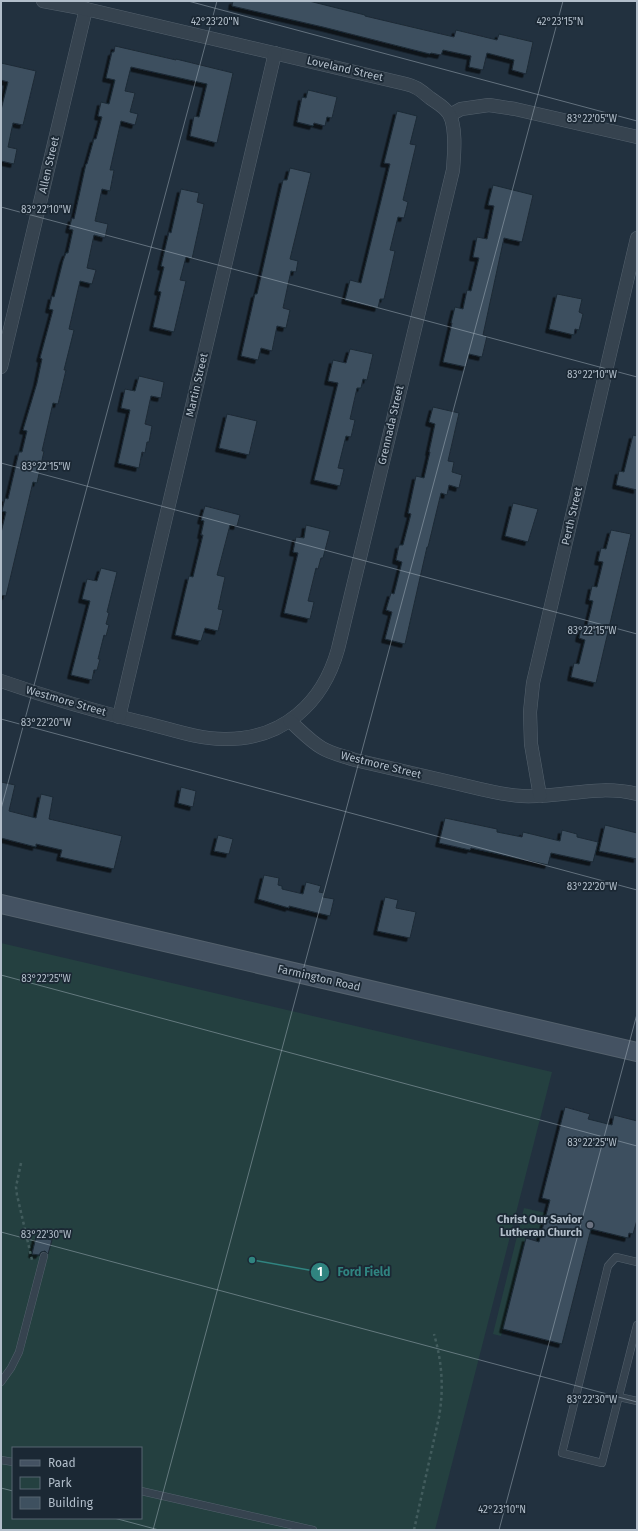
<svg xmlns="http://www.w3.org/2000/svg" width="638" height="1531" font-family="'Fira Sans',sans-serif">
<defs>
<filter id="shadow"><feDropShadow dx="-3.5" dy="3.5" stdDeviation="0" flood-color="#0009"/></filter>
</defs>
<rect width="100%" height="100%" fill="#22313f"/>
<!-- green -->
<g fill="#244040" fill-rule="evenodd">
<path d="M 1,943 L 552,1072 L 435,1530 L 1,1530 ZM 13,1448 L 141,1448 L 141,1518 L 13,1518 Z"/>
<polygon points="524,1208 546,1213 539,1239 526,1236 501,1336 493,1334"/>
</g>
<!-- building -->
<g fill="#3e505f" stroke="#1d2a36" filter="url(#shadow)">
<polygon points="233,1 309,1 365,15 365,16 454,37 456,30 497,40 499,34 533,42 526,74 512,70 514,60 487,53 483,70 469,67 471,56 443,50 441,55 431,53 430,54 323,27 232,6"/>
<polygon points="115,46 176,60 176,59 233,73 217,143 190,136 194,116 199,117 207,84 131,67 125,91 135,93 130,112 138,114 135,125 121,121 110,170 114,170 110,191 102,189 95,221 108,224 105,238 94,235 87,268 96,270 92,284 80,281 69,329 74,330 64,370 66,370 58,404 53,403 42,451 44,451 37,483 33,482 6,596 1,595 1,533 6,512 2,511 5,498 8,499 19,452 22,452 27,431 23,430 37,383 42,359 40,358 53,310 49,309 52,296 54,297 63,261 66,253 68,253 73,230 69,229 72,218 74,219 86,164 87,164 94,139 96,139 102,117 98,116 101,102 109,104 115,80 106,78 112,52 114,52"/>
<polygon points="1,63 36,71 23,125 13,123 8,147 17,149 14,164 1,161 1,110 8,82 1,80"/>
<polygon points="308,90 337,97 332,118 327,117 325,126 314,123 313,126 297,122 302,97 306,98"/>
<polygon points="397,111 417,116 410,144 416,145 403,200 408,202 404,218 398,217 390,250 395,251 384,299 380,299 378,308 345,300 350,280 361,283 390,164 384,163"/>
<polygon points="290,168 311,173 290,259 298,261 296,272 291,271 283,308 290,310 286,328 277,326 272,351 261,348 258,360 241,356 255,294 257,294 283,180 287,180"/>
<polygon points="493,185 533,195 522,242 504,238 483,335 487,336 482,357 469,354 466,367 443,362 452,323 451,323 455,307 463,309 467,290 471,291 479,258 473,257 477,237 487,239 494,206 488,205"/>
<polygon points="181,189 199,193 197,202 204,204 192,259 186,257 180,280 186,281 174,332 153,327 161,292 158,291 164,267 161,266 169,232 171,233"/>
<polygon points="557,294 582,299 579,312 583,314 579,330 575,329 574,335 549,329"/>
<polygon points="350,349 373,354 367,380 363,379 361,388 357,388 350,419 355,420 351,437 346,436 338,468 344,469 340,486 314,480 338,383 328,381 333,360 346,363"/>
<polygon points="139,376 164,382 161,398 151,396 145,424 152,426 149,442 147,442 145,453 142,452 139,468 118,463 130,410 121,408 125,389 135,391"/>
<polygon points="433,407 459,413 448,461 454,462 452,472 462,475 459,488 449,485 447,495 441,493 428,547 427,547 405,644 385,639 392,612 386,610 391,593 394,594 402,562 396,560 399,545 403,545 411,514 408,513 416,476 424,478 430,452 429,452 435,424 429,422"/>
<polygon points="227,414 257,421 249,455 219,448"/>
<polygon points="633,435 637,436 637,490 616,485 619,471 624,472"/>
<polygon points="513,503 538,509 528,542 505,536"/>
<polygon points="205,506 240,515 237,526 230,525 217,575 225,577 218,609 223,610 218,631 205,628 201,641 175,635 189,576 193,577 203,535 201,535 204,521 201,520"/>
<polygon points="306,525 330,531 323,558 321,558 318,569 316,568 308,601 314,602 310,619 284,613 298,553 293,552 296,537 304,538"/>
<polygon points="611,530 631,534 596,683 571,677 574,663 579,664 585,640 579,638 582,625 587,626 593,601 589,600 592,586 597,587 603,562 598,561 601,548 606,549"/>
<polygon points="101,568 117,572 107,612 109,613 106,624 109,625 106,636 104,635 98,659 100,659 97,670 94,670 92,680 71,675 90,601 82,599 87,579 97,581"/>
<polygon points="1,782 15,785 9,811 36,818 41,794 53,797 49,819 122,836 114,869 60,857 62,850 36,844 36,847 1,838"/>
<polygon points="181,787 196,791 193,807 178,803"/>
<polygon points="445,818 497,829 497,832 522,837 523,832 560,841 562,830 577,834 577,837 598,842 593,862 551,853 548,865 471,848 470,850 439,843"/>
<polygon points="605,825 637,833 637,859 599,851"/>
<polygon points="218,835 233,839 229,854 214,851"/>
<polygon points="264,875 279,878 278,885 282,886 282,889 303,894 306,882 321,886 319,892 324,893 323,897 334,899 330,916 289,906 289,908 258,899"/>
<polygon points="385,897 398,900 396,908 416,912 410,938 377,931"/>
<polygon points="565,1107 590,1114 588,1119 612,1125 614,1115 637,1121 637,1220 633,1234 629,1233 628,1238 591,1229 562,1344 503,1329 526,1238 539,1242 550,1200 542,1198"/>
<polygon points="36,1237 52,1240 48,1254 45,1251 41,1252 39,1255 32,1254"/>
</g>
<g fill="none" stroke-linecap="round" stroke-linejoin="round">
<!-- lane casing -->
<g stroke="#54616d" stroke-width="8">
<g id="lane">
<polyline points="637,1262 616,1257 608,1266 562,1453 602,1463 637,1325"/>
<polyline points="1,1382 11,1368 19,1352 44,1256"/>
<polyline points="619,1397 637,1401"/>
<polyline points="1,1460 13,1462"/>
<polyline points="141,1491 313,1530"/>
</g>
</g>
<!-- street casing -->
<g stroke="#54616d" stroke-width="14">
<g id="street">
<polyline points="450,115 461,109 489,105 515,109 637,137"/>
<polyline points="1,367 86,9"/>
<path d="M 1,681 C 47,697 94,711 141,722 C 168,728 196,739 224,739 C 283,740 323,703 338,649 L 453,170 C 454,156 457,127 449,114 C 445,107 437,103 430,98 C 421,91 418,87 406,84 L 86,9 L 43,1"/>
<polyline points="119,717 275,53"/>
<path d="M 290,721 C 300,730 310,741 322,748 C 332,754 344,756 355,760 C 390,768 424,776 459,784 C 480,789 501,795 522,796 C 562,798 597,784 637,794"/>
<polyline points="540,796 531,744 530,712 533,683 637,238"/>
</g>
</g>
<!-- secondary casing -->
<g stroke="#54616d" stroke-width="20">
<polyline id="secondary" points="1,904 637,1052"/>
</g>
<!-- path -->
<g stroke="#425c5d" stroke-width="2.5" stroke-dasharray="3 3" stroke-linecap="butt">
<polyline points="21,1163 16,1187 17,1195 32,1260"/>
<path d="M 414,1530 L 439,1417 C 444,1388 442,1362 434,1334"/>
</g>
<!-- lane -->
<use href="#lane" stroke="#36434f" stroke-width="7"/>
<!-- street -->
<use href="#street" stroke="#36434f" stroke-width="13"/>
<!-- secondary -->
<use href="#secondary" stroke="#445262" stroke-width="18"/>
</g>
<!-- ticks -->
<path fill="none" stroke="#b2beca" stroke-width="1" stroke-opacity="0.45" d="M 188,1 L 637,121M 1,207 L 637,377M 1,463 L 637,634M 1,719 L 637,890M 1,809 L 217,1M 1,975 L 637,1146M 1,1232 L 637,1402M 1,1488 L 13,1491M 114,1518 L 159,1530M 153,1530 L 563,1M 499,1530 L 637,1014"/>
<!-- markers -->
<circle fill="#6b7280" stroke="#1b2834" stroke-width="1.5" cx="590" cy="1225" r="4"/>
<g text-anchor="middle" dominant-baseline="central" stroke-width="3.5" stroke-linejoin="round" paint-order="stroke">
<!-- street labels -->
<g font-size="11" fill="#b2beca" stroke="#1b2834">
<text transform="translate(345 69) rotate(13)">Loveland Street</text>
<text transform="translate(49 165) rotate(-77)">Allen Street</text>
<text transform="translate(197 385) rotate(-77)">Martin Street</text>
<text transform="translate(391 425) rotate(-77)">Grennada Street</text>
<text transform="translate(572 516) rotate(-77)">Perth Street</text>
<text transform="translate(66 701) rotate(16)">Westmore Street</text>
<text transform="translate(381 765) rotate(14)">Westmore Street</text>
<text transform="translate(319 978) rotate(13)">Farmington Road</text>
</g>
<!-- poi labels -->
<g font-size="11" font-weight="bold" fill="#b2beca" stroke="#1b2834" text-anchor="end">
<text x="582" y="1219">Christ Our Savior<tspan x="582" dy="13">Lutheran Church</tspan></text>
</g>
</g>
<g font-size="10" text-anchor="middle" fill="#b2beca" stroke="#1b2834" stroke-width="3.5" stroke-linejoin="round" paint-order="stroke">
<text x="215" y="25">42°23'20"N</text>
<text x="560" y="25">42°23'15"N</text>
<text x="592" y="122">83°22'05"W</text>
<text x="46" y="213">83°22'10"W</text>
<text x="592" y="378">83°22'10"W</text>
<text x="46" y="470">83°22'15"W</text>
<text x="592" y="634">83°22'15"W</text>
<text x="46" y="726">83°22'20"W</text>
<text x="592" y="890">83°22'20"W</text>
<text x="46" y="982">83°22'25"W</text>
<text x="592" y="1146">83°22'25"W</text>
<text x="46" y="1238">83°22'30"W</text>
<text x="592" y="1403">83°22'30"W</text>
<text x="502" y="1513">42°23'10"N</text>
</g>
<!-- callouts -->
<path fill="none" stroke="#308480" stroke-width="1.5" d="M252 1260L320 1272"/>
<g fill="#308480" stroke="#1b2834" stroke-width="1.5">
<circle cx="252" cy="1260" r="4"/>
<circle cx="320" cy="1272" r="10"/>
</g>
<g font-size="12" text-anchor="middle" font-weight="bold" fill="#fff">
<text x="320" y="1276">1</text>
</g>
<g font-size="12" text-anchor="middle" font-weight="bold" fill="#308480" stroke="#1b2834" stroke-width="3.5" stroke-linejoin="round" paint-order="stroke">
<text x="364" y="1276">Ford Field</text>
</g>
<!-- border -->
<rect width="638" height="1531" fill="none" stroke="#b2beca" stroke-width="4"/>
<!-- legend -->
<rect x="12" y="1447" width="130" height="72" fill="#1b2834" stroke="#576470"/>
<rect x="20" y="1460" width="20" height="6" fill="#445262" stroke="#576470"/>
<text x="48" y="1467" font-size="12" fill="#b2beca">Road</text>
<rect x="20" y="1477" width="20" height="12" fill="#244040" stroke="#576470"/>
<text x="48" y="1487" font-size="12" fill="#b2beca">Park</text>
<rect x="20" y="1497" width="20" height="12" fill="#3e505f" stroke="#576470"/>
<text x="48" y="1507" font-size="12" fill="#b2beca">Building</text>
</svg>
